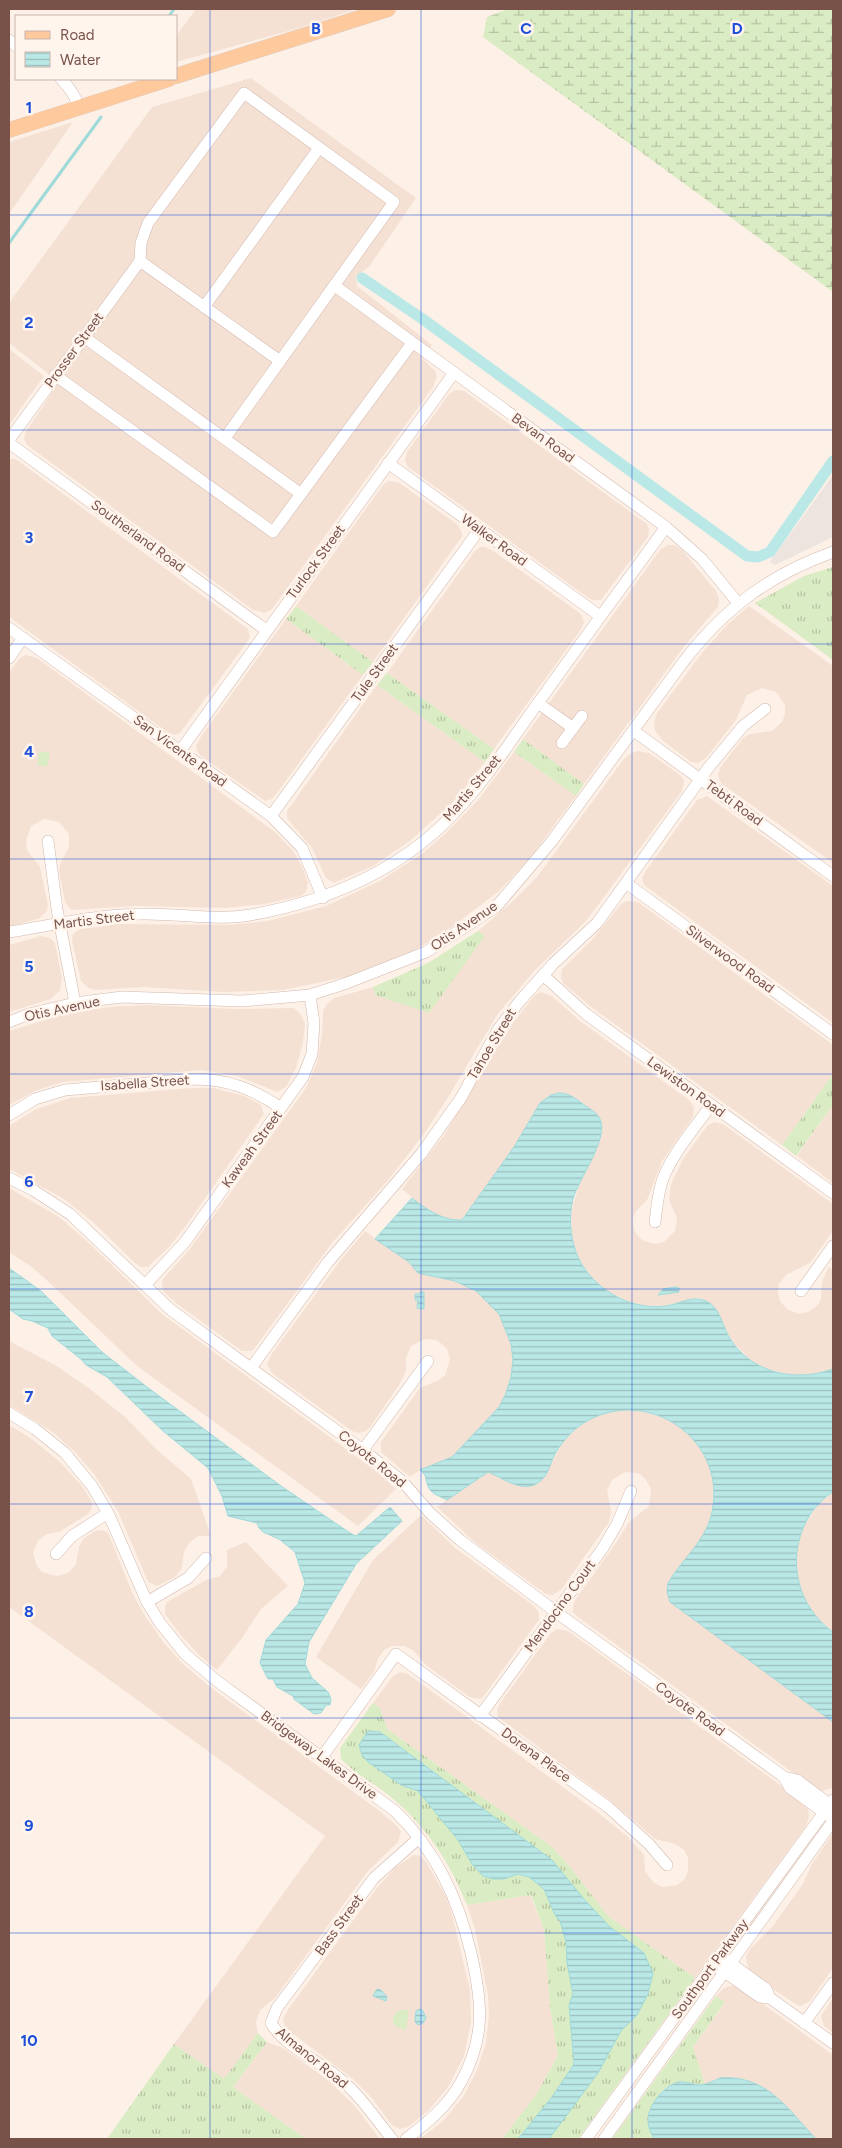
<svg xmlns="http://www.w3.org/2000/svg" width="842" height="2148" font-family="Figtree,sans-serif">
<defs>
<pattern id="grass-tufts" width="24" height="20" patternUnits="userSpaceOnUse" patternTransform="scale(1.25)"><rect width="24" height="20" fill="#daecc3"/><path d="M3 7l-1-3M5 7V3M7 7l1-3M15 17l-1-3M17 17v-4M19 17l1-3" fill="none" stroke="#b6c2a0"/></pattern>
<pattern id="wetland-marsh" width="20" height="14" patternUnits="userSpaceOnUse" patternTransform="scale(1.25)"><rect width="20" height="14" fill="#daecc3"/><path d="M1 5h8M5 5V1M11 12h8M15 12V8" fill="none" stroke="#b6c2a0"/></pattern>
<pattern id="water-rules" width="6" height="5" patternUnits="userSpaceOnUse" patternTransform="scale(1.25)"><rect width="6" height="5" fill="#b9e8e7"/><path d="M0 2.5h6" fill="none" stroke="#9bbfbd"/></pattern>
</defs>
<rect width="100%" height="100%" fill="#fdf0e6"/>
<!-- residential -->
<g fill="#f5e1d4">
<polygon points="196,9 357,9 299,28 176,62 176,36"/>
<polygon points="251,78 416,198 369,267 356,276 357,286 432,345 422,358 435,371 437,376 433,387 272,609 265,613 253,610 27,445 24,439 25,433 59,382 9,343 9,303 152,107"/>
<polygon points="73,122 9,214 9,142"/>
<polygon points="9,349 44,376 9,425"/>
<polygon points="455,390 464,391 647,524 649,529 648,537 601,600 593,600 587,597 408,467 405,460 407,452 449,394"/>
<polygon points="9,459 15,459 21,463 248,629 250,637 247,642 180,733 174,735 167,732 9,617"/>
<polygon points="388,481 398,482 458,525 463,535 373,662 296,606 383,485"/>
<polygon points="668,545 674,545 682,550 716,591 719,599 718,607 685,645 584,784 523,739 660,550"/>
<polygon points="480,547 485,547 492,550 581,614 584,622 580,631 494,749 387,673 474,552"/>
<polygon points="749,606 833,666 833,863 722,784 719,779 718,774 720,768 743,738 750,734 772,731 782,722 785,714 785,705 776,692 762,688 747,695 736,720 706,758 698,763 691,762 662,740 655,730 654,723 657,713 702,653 726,626"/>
<polygon points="286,619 363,675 277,793 272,799 265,801 201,756 197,751 196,746 200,738"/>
<polygon points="26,655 37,658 275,832 293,851 302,866 308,883 306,892 301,896 264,904 226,908 136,906 71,910 65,902 59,871 60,864 69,847 69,834 59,822 44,819 31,826 26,840 27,850 40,867 48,905 47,911 40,918 9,927 9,672 21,657"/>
<polygon points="377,685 485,762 453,802 411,840 373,866 334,883 326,878 312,848 287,818 287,811"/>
<polygon points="637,751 649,753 680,775 684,781 682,791 587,920 534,971 497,1015 447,1099 424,1134 388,1180 332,1243 257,1345 252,1351 242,1351 176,1303 163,1291 162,1280 189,1250 306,1088 317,1063 322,1034 323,1011 327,1004 334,998 373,987 376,995 485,936 478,931 511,903 537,877 623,760 630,754"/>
<polygon points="514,752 576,796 530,858 499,891 452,927 415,950 350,976 283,990 223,992 143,987 96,990 89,988 81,981 72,940 73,934 80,929 119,924 229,925 268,921 326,906 380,881 423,853 447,832 479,799"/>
<polygon points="707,796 833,886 833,1023 644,885 642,878 645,872 697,800"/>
<polygon points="627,901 638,902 833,1045 833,1074 782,1145 591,1007 563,983 561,977 562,969 591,941 621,904"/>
<polygon points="41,936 50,938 55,943 62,979 60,990 51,999 9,1012 9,945"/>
<polygon points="541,992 552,996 580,1021 689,1100 694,1107 693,1117 662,1161 647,1200 636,1211 633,1219 634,1229 637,1235 644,1241 655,1244 664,1242 675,1231 677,1218 669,1200 671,1184 683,1159 707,1126 714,1122 723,1124 833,1204 833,1231 810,1263 786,1275 779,1284 778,1292 780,1301 788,1310 799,1314 808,1312 817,1306 821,1299 822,1282 826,1272 829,1267 833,1270 833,1369 815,1375 796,1376 767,1369 750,1360 735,1344 724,1328 716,1309 707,1301 698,1298 665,1306 638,1305 611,1294 593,1280 583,1265 575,1251 572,1235 571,1213 578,1188 600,1140 602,1126 600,1119 593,1111 568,1094 563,1093 542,1101 510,1153 462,1220 446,1218 427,1210 402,1189 444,1135 510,1027 535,995"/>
<polygon points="148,1005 236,1009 294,1008 301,1015 305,1023 303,1043 296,1068 286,1087 277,1092 238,1076 201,1070 63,1082 37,1090 9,1105 9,1031 65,1014 109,1007"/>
<polygon points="191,1088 213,1088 245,1096 261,1105 264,1114 185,1227 169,1247 148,1267 141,1267 135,1263 94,1223 64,1199 9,1169 9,1126 36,1109 70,1098"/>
<polygon points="833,1105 833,1183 797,1156"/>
<polygon points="9,1188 59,1217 91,1245 162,1314 376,1471 396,1489 358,1526 137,1366 53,1286 33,1268 9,1252"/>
<polygon points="365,1231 409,1262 418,1273 455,1281 476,1291 499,1314 511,1344 513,1360 511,1377 506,1393 499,1407 452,1457 420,1470 410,1477 381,1452 381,1442 420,1388 437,1381 445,1376 450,1359 447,1349 442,1344 436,1340 425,1339 411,1346 406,1358 406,1371 399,1385 370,1427 366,1431 358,1433 352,1431 273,1374 267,1365 271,1355 340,1261"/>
<polygon points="9,1341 55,1365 90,1389 125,1417 155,1448 191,1479 211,1536 198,1536 189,1543 184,1552 182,1568 175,1577 157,1586 148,1582 118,1511 94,1474 75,1452 54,1433 9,1405"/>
<polygon points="637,1410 666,1418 684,1430 697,1443 705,1455 713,1479 713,1506 709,1523 701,1540 668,1584 670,1602 833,1722 833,1788 822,1791 814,1788 578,1617 573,1612 573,1606 575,1600 616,1543 629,1522 649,1506 651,1489 646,1480 641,1475 636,1473 625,1472 612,1480 607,1490 611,1511 609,1522 561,1590 552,1595 546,1594 477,1544 437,1507 488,1471 517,1485 542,1480 563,1442 578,1427 599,1415 616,1411"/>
<polygon points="9,1425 29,1437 58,1460 82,1486 92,1502 92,1508 88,1514 59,1532 47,1534 38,1541 33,1553 37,1566 42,1572 57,1576 68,1573 76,1564 79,1547 83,1539 95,1531 103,1530 108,1533 132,1592 143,1613 164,1643 183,1664 210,1687 381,1812 398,1827 401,1832 398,1842 367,1872 275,1998 260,2010 256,2022 258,2033 224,2080 174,2044 325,1836 9,1607"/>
<polygon points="833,1492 833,1632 814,1614 806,1603 797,1577 796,1561 798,1542 802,1529 818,1505"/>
<polygon points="421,1515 454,1547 534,1606 539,1613 539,1620 535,1625 484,1696 480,1699 470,1697 427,1666 413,1650 404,1646 392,1646 384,1650 378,1659 374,1672 361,1689 316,1657 373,1560"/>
<polygon points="246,1542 288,1586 261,1609 242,1638 217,1670 199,1655 179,1633 165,1614 165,1606 167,1602 206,1580 220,1576 227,1567 227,1550"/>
<polygon points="557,1629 568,1631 801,1800 808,1809 809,1817 806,1826 695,1978 608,1916 571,1868 551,1846 387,1729 380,1709 373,1703 393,1676 400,1672 408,1674 597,1812 628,1837 644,1855 645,1871 653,1882 662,1887 677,1885 685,1879 688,1871 688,1858 684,1850 675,1844 655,1839 611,1801 498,1717 497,1709 501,1702 551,1633"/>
<polygon points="833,1833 833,1968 810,2001 801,2006 797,2005 754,1976 748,1968 746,1957 750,1949 772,1927 803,1884 812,1864"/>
<polygon points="414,1855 421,1856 426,1862 446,1897 452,1914 470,1990 471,2022 464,2056 448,2087 429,2110 408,2127 399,2129 391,2124 371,2097 353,2079 288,2030 284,2025 283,2019 287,2011 376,1889 396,1867"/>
<polygon points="530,1895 544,1930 550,2008 558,2055 536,2095 502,2139 420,2139 443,2121 463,2097 477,2070 486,2043 489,2015 488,1995 475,1929 467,1905"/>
<polygon points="729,1986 735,1986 744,1990 833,2055 833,2139 816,2139 777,2097 745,2079 720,2078 705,2084 693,2047 725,2003 716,1996 724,1988"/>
<polygon points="833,1998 833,2033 824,2026 821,2016"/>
<polygon points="267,2042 283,2048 328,2080 355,2106 380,2139 306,2139 233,2087"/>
</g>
<!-- industrial -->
<polygon fill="#ede4e0" points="833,475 833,537 775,565 770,562"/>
<!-- grass -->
<g fill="url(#grass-tufts)">
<polygon points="833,567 833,660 755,603 804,576"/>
<polygon points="296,606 373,662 363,675 286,619"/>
<polygon points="387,673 494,749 485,762 377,685"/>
<polygon points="523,739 584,784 576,796 514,752"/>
<polygon points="478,931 485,936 429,1013 375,995 373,987 428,963"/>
<polygon points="833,1074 833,1105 796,1156 782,1145"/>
<path d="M 373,1703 L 380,1708 L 387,1729 L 551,1846 L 571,1868 L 608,1916 L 695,1978 L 578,2139 L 502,2139 L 536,2095 L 558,2055 L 550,2008 L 544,1930 L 531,1895 L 467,1905 C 450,1862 424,1823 387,1794 C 372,1782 354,1773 341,1759 L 340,1748 Z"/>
<path d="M 716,1996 L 725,2002 L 693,2047 L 705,2084 C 697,2085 688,2081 679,2082 C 654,2087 644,2119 654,2139 L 612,2139 Z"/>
<polygon points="258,2033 267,2042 233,2087 306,2139 107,2139 174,2044 224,2079"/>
</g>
<!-- wetland -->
<polygon fill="url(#wetland-marsh)" points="508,9 833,9 833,292 483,37 487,17"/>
<!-- pitch -->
<g fill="#daecc3">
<polygon points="39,751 50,753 47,767 37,765"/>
<path d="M 400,2010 L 409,2010 L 406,2030 L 395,2026 C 390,2018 394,2014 400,2010 Z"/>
</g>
<!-- water -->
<g fill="url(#water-rules)" stroke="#9fdada">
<path d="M 559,1093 C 569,1093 575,1098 583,1104 C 588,1108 597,1112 600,1119 C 609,1139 579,1178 573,1199 C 569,1216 570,1235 576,1252 C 589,1287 629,1311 666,1306 C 679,1304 693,1295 706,1301 C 719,1306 722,1324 728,1335 C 749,1373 795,1383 833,1369 L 833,1492 C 823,1498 813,1509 807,1520 C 786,1559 797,1606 833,1632 L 833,1722 L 670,1602 L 667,1592 L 668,1583 C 684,1556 709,1539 713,1506 C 723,1438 649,1388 589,1420 C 575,1427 563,1440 555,1454 C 549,1466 548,1479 534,1485 C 519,1491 501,1477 488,1472 L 447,1500 C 431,1492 429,1494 425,1475 L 420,1470 L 452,1457 L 499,1407 L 506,1393 L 511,1377 L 513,1360 L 511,1344 L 499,1314 L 476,1291 L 455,1281 L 418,1273 L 409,1262 L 375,1239 L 412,1198 C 426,1209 443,1221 462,1220 L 514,1147 L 540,1103 L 551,1095 Z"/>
<polygon points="9,1268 41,1291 102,1352 147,1387 281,1486 350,1533 356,1536 390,1507 402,1521 356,1564 309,1642 305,1664 312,1678 328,1692 331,1699 330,1705 326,1705 321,1713 314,1714 294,1699 293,1696 277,1687 273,1679 268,1679 260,1663 266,1640 298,1604 305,1583 295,1552 279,1539 263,1532 259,1528 257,1523 228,1516 222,1496 208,1468 163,1431 107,1377 86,1365 82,1360 52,1336 48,1328 32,1321 23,1319 9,1309"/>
<polygon points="675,1287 679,1288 679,1292 658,1295 663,1289"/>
<polygon points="420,1292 424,1292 424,1309 417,1308 418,1300 415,1300 415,1294 419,1294"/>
<polygon points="368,1731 380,1732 552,1860 583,1898 609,1926 644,1953 653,1973 648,1994 637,2015 621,2031 598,2073 549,2139 518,2139 552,2097 574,2064 569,2005 573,1994 567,1963 566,1942 560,1921 555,1915 544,1889 529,1877 518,1874 504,1879 493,1879 483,1876 472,1864 458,1840 418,1791 401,1785 368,1762 362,1755 359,1745"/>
<polygon points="377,1989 381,1990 387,1997 386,2001 373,1996"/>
<polygon points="420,2009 423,2011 426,2018 423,2023 418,2025 415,2022 416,2011"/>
<path d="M 720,2078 C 766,2074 788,2109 816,2139 L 654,2139 C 651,2133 648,2127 648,2120 C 648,2105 664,2086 678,2082 C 687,2081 694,2085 701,2085 C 707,2084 714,2081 720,2078 Z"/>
</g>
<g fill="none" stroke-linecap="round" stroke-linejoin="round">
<!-- stream -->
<g stroke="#9fdada" stroke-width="3">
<polyline points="169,16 174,9"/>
<polyline points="9,243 101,117"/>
</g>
<!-- canal -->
<polyline stroke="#b9e8e7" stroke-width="11" points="362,278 424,320 747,556 758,557 770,552 833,461"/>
<!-- minor casing -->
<g stroke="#d2b8ae" stroke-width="12">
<g id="minor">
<polyline points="9,40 16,46"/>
<path d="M 61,79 C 70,88 76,96 79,108"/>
<polyline points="140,261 141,243 148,223 244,93 394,202 225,438"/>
<polyline points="140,261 280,361"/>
<polyline points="335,286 666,527 702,559 738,603"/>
<polyline points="204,307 319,148"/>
<polyline points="84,337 301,494"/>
<polyline points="55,375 273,532 412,343"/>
<polyline points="9,440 140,261"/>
<polyline points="9,443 266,630"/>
<polyline points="388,463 600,616"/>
<polyline points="9,628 271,816 302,848 323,898"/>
<polyline points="9,658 23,638"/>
<polyline points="538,703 573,728"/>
<polyline points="634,731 833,876"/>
<polyline points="562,743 582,716"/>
<polyline points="180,751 454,373"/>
<polyline points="271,816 479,530"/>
<polyline points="48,841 57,909 75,1003"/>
<polyline points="626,883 833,1034"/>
<path d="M 9,932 C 53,925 96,915 141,914 C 177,913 214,921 250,915 C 329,901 403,870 458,809 C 491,774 517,731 546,692 C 585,637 626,582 666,527"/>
<polyline points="543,975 586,1014 833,1193"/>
<path d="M 9,1022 L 29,1014 L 75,1003 L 122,997 L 242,1001 L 310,995 L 347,983 L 426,952 L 496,907 L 552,841 L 684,661 C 725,608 769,575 833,552"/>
<path d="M 9,1115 L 35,1099 L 65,1090 L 193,1079 C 228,1079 253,1089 281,1108"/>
<polyline points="9,1178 33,1190 70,1214 171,1310 363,1450 403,1482 430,1513 460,1540 556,1612 784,1777 797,1780 833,1807"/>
<path d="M 655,1222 C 657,1206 658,1190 664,1176 C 675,1150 695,1128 711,1105"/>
<polyline points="145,1285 185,1242 303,1077 312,1054 314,1023 310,995"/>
<polyline points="801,1291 833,1246"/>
<polyline points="251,1368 328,1262 421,1154 461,1098 497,1031 519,1002 553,964 597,923 709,767 743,726 765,709"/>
<path d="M 9,1413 L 35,1429 L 65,1453 L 92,1486 L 108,1513 L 147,1602 L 160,1623 L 185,1654 L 217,1681 L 395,1811 C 436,1851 458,1898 471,1953 C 482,2001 486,2037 461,2082 C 448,2106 427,2123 406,2139"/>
<polyline points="363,1450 428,1361"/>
<polyline points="56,1554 72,1536 108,1513"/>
<polyline points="147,1602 188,1578 206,1558"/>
<polyline points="480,1716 603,1548 617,1524 631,1491"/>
<polyline points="322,1757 396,1654 608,1807 649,1844 667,1865"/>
<polyline points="784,1777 790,1788 829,1816"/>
<polyline points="719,1968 760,1997 770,1998 766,1989 725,1959"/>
<polyline points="770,1998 833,2043"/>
<polyline points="804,2023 833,1983"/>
<path d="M 392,2139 C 375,2118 360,2095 339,2078 C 318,2060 285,2047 271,2023 L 277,2008 L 374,1878 L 419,1838"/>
<polyline points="586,2139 833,1800"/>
<polyline points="604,2139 833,1821"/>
</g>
</g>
<!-- major casing -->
<g stroke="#d9cfcc" stroke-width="16">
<g id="major">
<polyline points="176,76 388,9"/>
<polyline points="9,130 169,79"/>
</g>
</g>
<!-- minor -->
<use href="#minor" stroke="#fff" stroke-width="11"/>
<!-- major -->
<use href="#major" stroke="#fec99c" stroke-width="15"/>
</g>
<!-- grid -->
<path fill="none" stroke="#1d4ed8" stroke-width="1" stroke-opacity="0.55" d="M 210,9 L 210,2139M 421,9 L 421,2139M 632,9 L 632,2139M 9,215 L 833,215M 9,430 L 833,430M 9,644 L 833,644M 9,859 L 833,859M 9,1074 L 833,1074M 9,1289 L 833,1289M 9,1504 L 833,1504M 9,1718 L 833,1718M 9,1933 L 833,1933"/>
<g text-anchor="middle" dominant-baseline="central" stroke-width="5" stroke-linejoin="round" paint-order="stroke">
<!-- street labels -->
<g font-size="14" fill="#785249" stroke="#fff5ed">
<text transform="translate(74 350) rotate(-54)">Prosser Street</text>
<text transform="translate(543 438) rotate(36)">Bevan Road</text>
<text transform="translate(138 536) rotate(36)">Southerland Road</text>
<text transform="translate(494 540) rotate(36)">Walker Road</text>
<text transform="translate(316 562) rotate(-54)">Turlock Street</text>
<text transform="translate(375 673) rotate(-54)">Tule Street</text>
<text transform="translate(180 751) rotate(36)">San Vicente Road</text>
<text transform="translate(472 788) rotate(-50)">Martis Street</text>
<text transform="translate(734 803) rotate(36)">Tebti Road</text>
<text transform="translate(94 920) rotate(-7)">Martis Street</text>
<text transform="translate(464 926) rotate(-34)">Otis Avenue</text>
<text transform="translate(730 959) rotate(36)">Silverwood Road</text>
<text transform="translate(62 1009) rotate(-12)">Otis Avenue</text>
<text transform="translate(492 1044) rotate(-59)">Tahoe Street</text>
<text transform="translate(145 1083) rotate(-4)">Isabella Street</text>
<text transform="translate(686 1087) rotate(36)">Lewiston Road</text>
<text transform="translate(252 1149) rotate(-54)">Kaweah Street</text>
<text transform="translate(372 1459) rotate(39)">Coyote Road</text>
<text transform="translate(560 1606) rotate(-54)">Mendocino Court</text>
<text transform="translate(690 1709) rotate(36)">Coyote Road</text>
<text transform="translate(319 1755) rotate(36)">Bridgeway Lakes Drive</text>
<text transform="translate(536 1755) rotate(36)">Dorena Place</text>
<text transform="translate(339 1925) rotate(-54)">Bass Street</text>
<text transform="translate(710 1969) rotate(-54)">Southport Parkway</text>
<text transform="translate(312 2058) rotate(39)">Almanor Road</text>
</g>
</g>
<g font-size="16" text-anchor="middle" font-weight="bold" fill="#1d4ed8" stroke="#fff5ed" stroke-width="5" stroke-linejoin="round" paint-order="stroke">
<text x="316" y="34">B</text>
<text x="526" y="34">C</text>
<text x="737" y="34">D</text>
<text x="29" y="113">1</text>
<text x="29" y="328">2</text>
<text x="29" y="543">3</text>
<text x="29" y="757">4</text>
<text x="29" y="972">5</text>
<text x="29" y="1187">6</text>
<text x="29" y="1402">7</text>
<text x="29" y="1617">8</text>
<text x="29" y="1831">9</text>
<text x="29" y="2046">10</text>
</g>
<!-- border -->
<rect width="842" height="2148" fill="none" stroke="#785249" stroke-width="20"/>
<!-- legend -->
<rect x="15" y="15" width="162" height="65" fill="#fff5ed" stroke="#c9b4ab"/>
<rect x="25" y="31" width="25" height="8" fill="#fec99c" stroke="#c9b4ab"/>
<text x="60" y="40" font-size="15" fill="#785249">Road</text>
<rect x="25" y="52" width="25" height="15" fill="url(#water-rules)" stroke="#c9b4ab"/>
<text x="60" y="65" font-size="15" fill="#785249">Water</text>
</svg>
